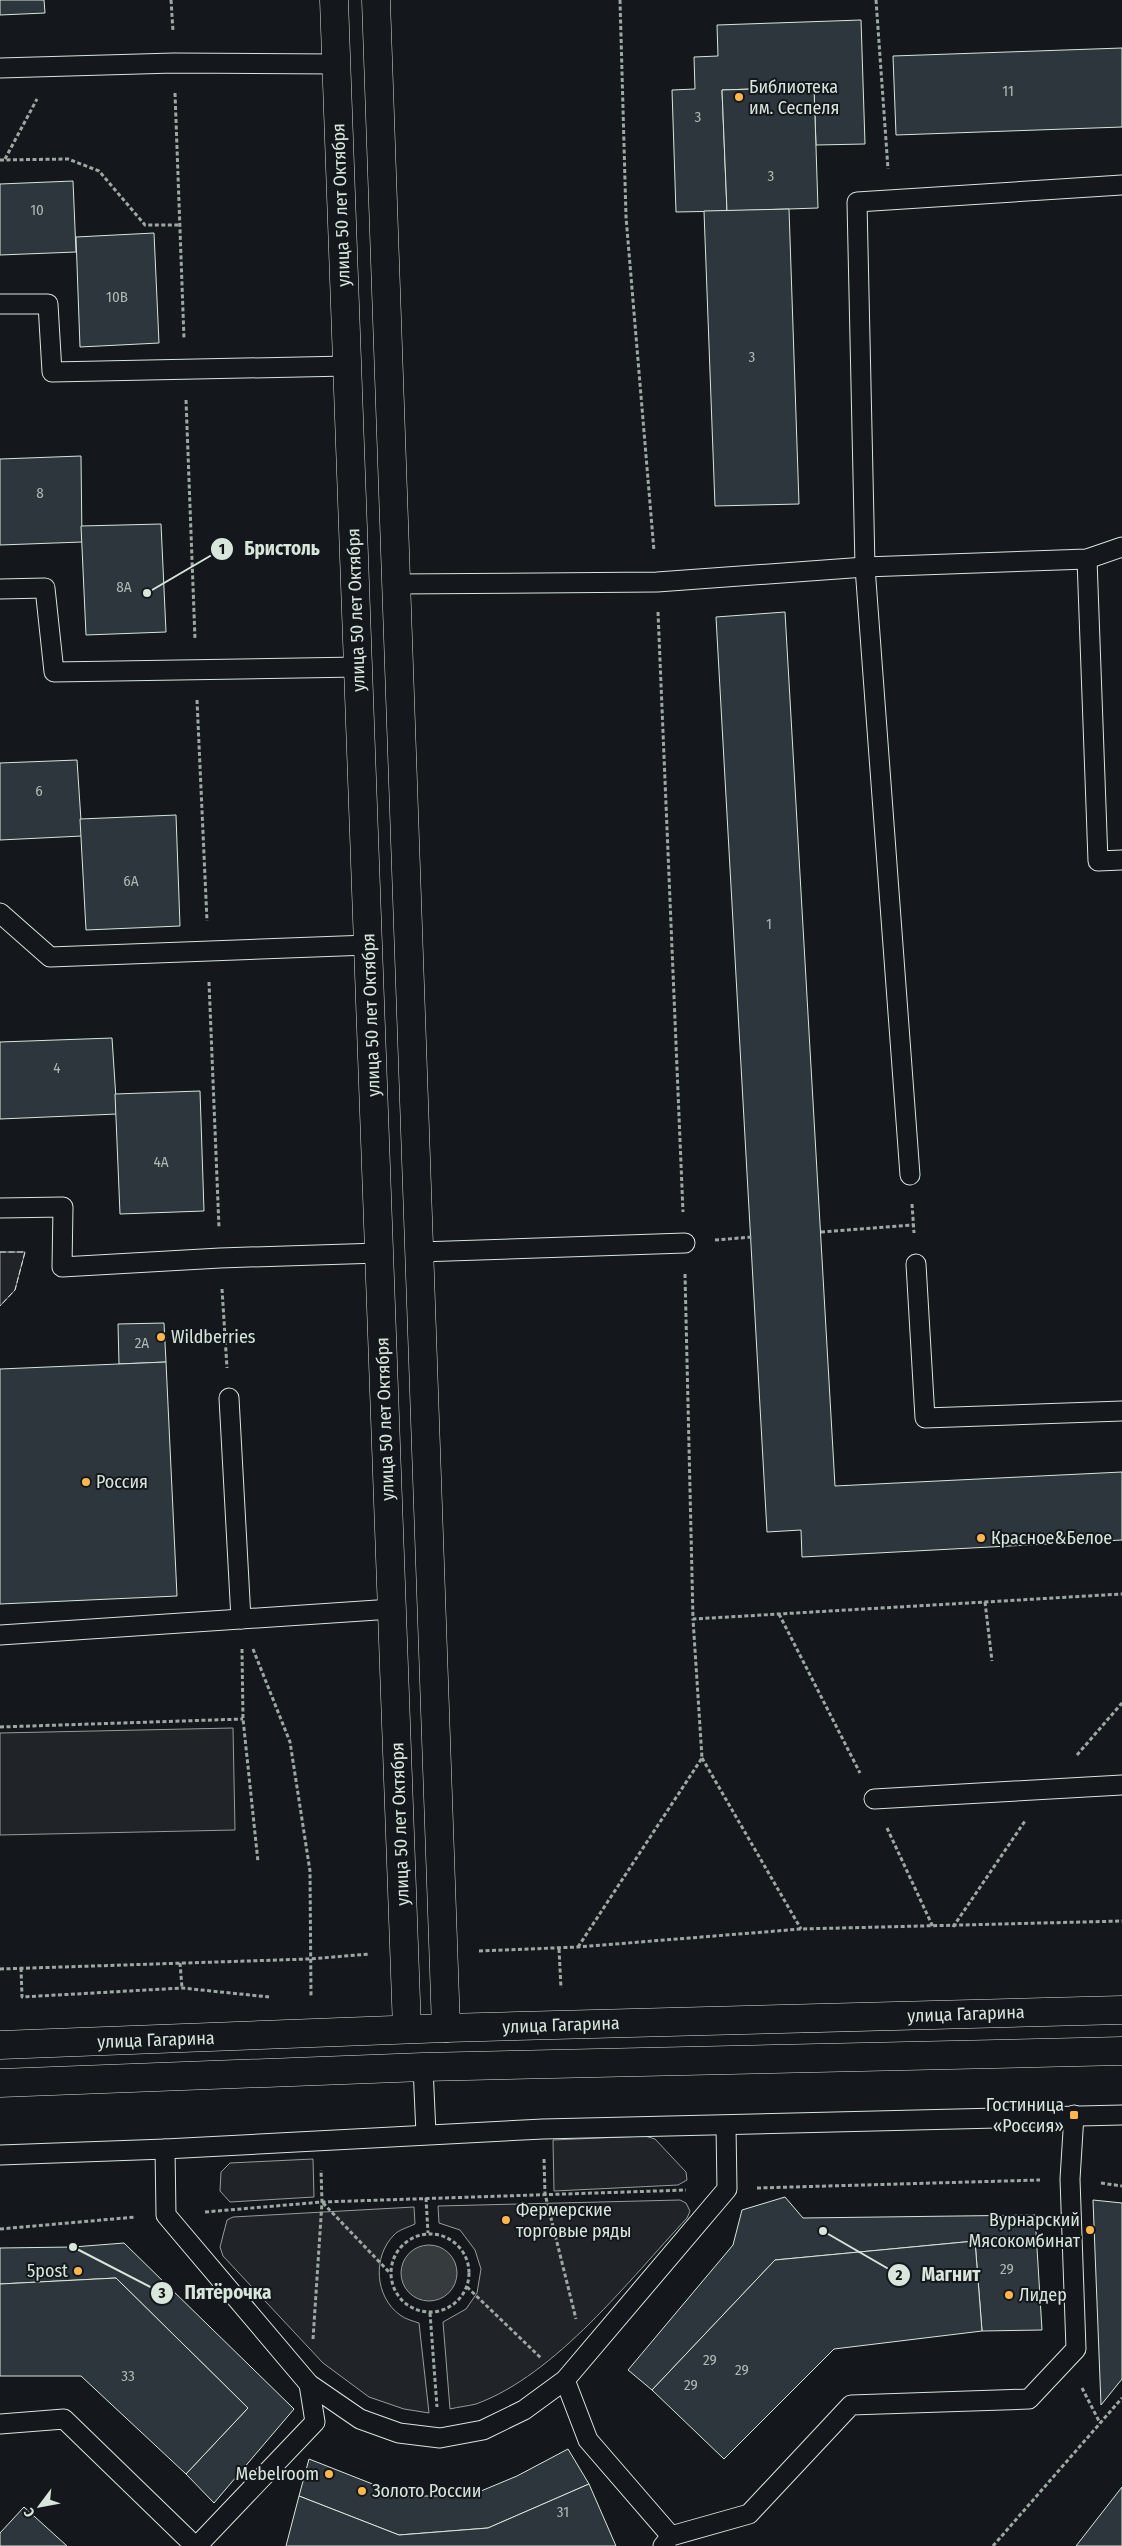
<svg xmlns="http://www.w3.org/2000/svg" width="1122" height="2546" font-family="'Fira Sans Condensed',sans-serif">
<rect width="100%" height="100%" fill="#14181c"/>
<!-- green -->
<g fill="#202428" stroke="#939e99">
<polygon points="0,1252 25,1252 15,1290 0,1306"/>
<polygon points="233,1728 235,1830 0,1835 0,1733"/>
<polygon points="645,2136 655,2139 686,2172 687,2180 678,2185 554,2191 553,2140"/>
<polygon points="313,2159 314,2197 230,2202 220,2191 221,2172 230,2163"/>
<path d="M 680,2200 L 686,2203 L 690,2211 L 687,2218 C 630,2279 556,2375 476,2404 C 468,2406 458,2407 450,2409 L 443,2322 L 466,2309 L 477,2293 L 481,2269 L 475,2250 L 460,2230 L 439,2223 L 438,2206 Z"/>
<path d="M 414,2207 L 415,2224 C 409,2227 398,2230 394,2235 C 372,2257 375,2297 400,2315 C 405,2319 413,2321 419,2323 L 429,2413 L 404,2409 L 369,2397 L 323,2363 L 223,2256 L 220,2247 L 227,2220 L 233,2217 Z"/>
</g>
<!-- water -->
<circle fill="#363b3e" stroke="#939e99" cx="429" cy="2273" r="28"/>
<!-- building -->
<g fill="#2c363c" stroke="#d8e6dc">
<polygon points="0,0 44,0 45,13 0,15"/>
<polygon points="861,20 865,144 816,145 814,87 722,90 727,211 676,212 672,90 695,89 694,57 718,56 717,25"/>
<polygon points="1122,48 1122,127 896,135 893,56"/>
<polygon points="814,87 818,208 727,211 722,90"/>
<polygon points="73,181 76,252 0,255 0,184"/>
<polygon points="789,209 799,504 715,506 704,211"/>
<polygon points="154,233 159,343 80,347 76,237"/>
<polygon points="81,456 82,542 0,545 0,459"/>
<polygon points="161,524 166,632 86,635 81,526"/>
<polygon points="785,612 835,1486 1122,1472 1122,1540 802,1557 801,1530 767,1532 716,617"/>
<polygon points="77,760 82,836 0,840 0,763"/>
<polygon points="176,815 180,926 86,930 80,819"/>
<polygon points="112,1038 117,1114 0,1119 0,1042"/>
<polygon points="200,1091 204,1211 120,1214 115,1094"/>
<polygon points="164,1323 166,1362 119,1364 118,1324"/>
<polygon points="166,1362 177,1596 0,1604 0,1369"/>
<polygon points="785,2197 803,2218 1035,2215 1042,2330 982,2331 975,2241 775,2260 652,2390 628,2370 733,2245 742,2210"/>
<polygon points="1093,2200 1122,2203 1122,2379 1101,2405"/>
<polygon points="975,2241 982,2331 834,2349 724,2459 652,2390 775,2260"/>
<polygon points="124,2243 294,2409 214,2503 186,2474 248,2408 116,2278 0,2284 0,2248 73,2247"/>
<polygon points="116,2278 248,2408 186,2474 81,2376 0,2376 0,2284"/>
<polygon points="568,2449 589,2484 488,2528 399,2535 299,2496 309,2459 403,2496 469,2496 517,2476"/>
<polygon points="589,2484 616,2546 286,2546 299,2496 399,2535 488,2528"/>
<polygon points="1122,2487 1122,2546 1076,2546"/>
<polygon points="24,2507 67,2546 0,2546 0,2533"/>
</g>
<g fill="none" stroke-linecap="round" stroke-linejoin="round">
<!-- lane casing -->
<g stroke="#d8e6dc" stroke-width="21">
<g id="lane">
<polyline points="0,68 174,63 336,64"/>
<polyline points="0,304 48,304 52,372 347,366"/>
<polyline points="1087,559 1098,861 1122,860"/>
<polyline points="396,584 657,582 865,567 1087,559 1122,547"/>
<polyline points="0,589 45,588 54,672 358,667"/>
<polyline points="0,913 50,957 368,945"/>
<polyline points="910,1175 865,567 857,202 1122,185"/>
<polyline points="0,1208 63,1207 62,1267 220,1258 379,1253"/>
<polyline points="419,1252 685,1243"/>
<polyline points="916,1264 925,1418 1122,1411"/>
<polyline points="229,1398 241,1619"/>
<polyline points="0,1635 392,1609"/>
<polyline points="874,1799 1122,1785"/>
<polyline points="423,2067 426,2134"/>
<polyline points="165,2149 166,2215 309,2384 360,2419 399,2433 440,2438 483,2430 524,2410 565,2380 727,2189 726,2126"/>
<polyline points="0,2155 165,2149 543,2129 1122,2115"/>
<polyline points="565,2380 588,2440 671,2536"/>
<polyline points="0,2424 64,2419 195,2546"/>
<polyline points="197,2546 315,2422 309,2384"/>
<polyline points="663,2546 671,2536 749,2514 851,2405 1029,2399 1076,2349 1070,2179 1074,2115"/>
</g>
</g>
<!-- secondary casing -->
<g stroke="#d8e6dc" stroke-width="29">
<g id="secondary">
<polyline points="334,0 407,2029"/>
<polyline points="376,0 446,2028"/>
</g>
</g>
<!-- primary casing -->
<g stroke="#d8e6dc" stroke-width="29">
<g id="primary">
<polyline points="0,2045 446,2028 1122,2010"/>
<polyline points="0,2083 423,2067 1122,2051"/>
</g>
</g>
<!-- path -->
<g stroke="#9da8a2" stroke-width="3" stroke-dasharray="4 2.5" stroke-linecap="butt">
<polyline points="171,0 173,31"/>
<polyline points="620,0 626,217 654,551"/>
<polyline points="876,0 888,169"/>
<polyline points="175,93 184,339"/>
<polyline points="5,159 37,99"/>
<polyline points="0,160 68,159 99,171 145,225 180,225"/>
<polyline points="186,400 195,639"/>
<polyline points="658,612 683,1212"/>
<polyline points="197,700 207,921"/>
<polyline points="209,982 219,1228"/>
<polyline points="912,1204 914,1233"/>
<polyline points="821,1232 913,1225"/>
<polyline points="715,1240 752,1237"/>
<polyline points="685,1274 693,1619 1122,1594"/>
<polyline points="222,1289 227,1368"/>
<polyline points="985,1602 992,1661"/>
<polyline points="779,1614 860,1773"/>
<polyline points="242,1649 243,1719 258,1862"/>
<polyline points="253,1649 290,1742 310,1871 311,1997"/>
<polyline points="0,1727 243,1719"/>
<polyline points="1077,1755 1122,1703"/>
<polyline points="702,1758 801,1929"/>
<polyline points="887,1828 933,1927"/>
<polyline points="953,1927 1025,1821"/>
<polyline points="578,1947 702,1758 693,1619"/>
<polyline points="559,1949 561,1988"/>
<polyline points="479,1951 578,1947 801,1929 1122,1921"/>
<polyline points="180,1963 182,1988"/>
<polyline points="21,1968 22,1997 182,1988 269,1997"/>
<polyline points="0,1969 309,1959 370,1954"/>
<polyline points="544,2159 545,2194 576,2319"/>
<polyline points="1101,2183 1122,2186"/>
<polyline points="757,2188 1040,2180"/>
<polyline points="426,2198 428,2233"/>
<polyline points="323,2203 390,2273"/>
<polyline points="205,2212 322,2202 686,2190"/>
<polyline points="0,2229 136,2217"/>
<circle cx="430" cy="2273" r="39"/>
<polyline points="467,2287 542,2359"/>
<polyline points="430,2313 437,2407"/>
<polyline points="313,2339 322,2202 321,2170"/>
<polyline points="1082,2388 1100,2423"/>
<polyline points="993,2546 1122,2398"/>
</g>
<!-- lane -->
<use href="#lane" stroke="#14181c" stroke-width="19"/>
<!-- secondary -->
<use href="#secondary" stroke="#14181c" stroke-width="28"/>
<!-- primary -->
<use href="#primary" stroke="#14181c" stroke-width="28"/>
<!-- fence -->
<polyline stroke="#d8e6dc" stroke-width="1" stroke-dasharray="6 2.5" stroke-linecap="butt" points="0,1252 25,1252 15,1290 0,1306"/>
</g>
<!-- markers -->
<g fill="#ffb74d" stroke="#14181c" stroke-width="2">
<circle cx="739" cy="97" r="5"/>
<circle cx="161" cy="1337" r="5"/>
<circle cx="86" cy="1482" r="5"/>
<circle cx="981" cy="1538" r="5"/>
<rect x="1069" y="2110" width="10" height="10" rx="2.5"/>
<circle cx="506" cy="2220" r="5"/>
<circle cx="1090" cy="2230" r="5"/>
<circle cx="78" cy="2271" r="5"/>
<circle cx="1009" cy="2295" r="5"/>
<circle cx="329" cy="2474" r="5"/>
<circle cx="362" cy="2491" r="5"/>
</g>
<g text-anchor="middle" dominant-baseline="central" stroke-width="4" stroke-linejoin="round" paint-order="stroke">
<!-- number labels -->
<g font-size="15" fill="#adbab4">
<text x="1008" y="91">11</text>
<text x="698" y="117">3</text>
<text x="771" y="176">3</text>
<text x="37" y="210">10</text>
<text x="117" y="297">10В</text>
<text x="752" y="357">3</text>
<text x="40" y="493">8</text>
<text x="124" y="587">8А</text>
<text x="39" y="791">6</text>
<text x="131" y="881">6А</text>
<text x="769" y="924">1</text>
<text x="57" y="1068">4</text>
<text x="161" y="1162">4А</text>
<text x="142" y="1343">2А</text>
<text x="1007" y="2269">29</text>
<text x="710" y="2360">29</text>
<text x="742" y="2370">29</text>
<text x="128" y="2376">33</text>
<text x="691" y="2385">29</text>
<text x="563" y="2512">31</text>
</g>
<!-- poi labels -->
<g font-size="18" fill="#d8e6dc" stroke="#14181c" text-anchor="start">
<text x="749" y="87">Библиотека<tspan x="749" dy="21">им. Сеспеля</tspan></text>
<text x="171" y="1337">Wildberries</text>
<text x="96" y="1482">Россия</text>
<text x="991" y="1538">Красное&amp;Белое</text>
<text x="1064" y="2105" text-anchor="end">Гостиница<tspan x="1064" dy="21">«Россия»</tspan></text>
<text x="516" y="2210">Фермерские<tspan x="516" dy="21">торговые ряды</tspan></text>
<text x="1080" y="2220" text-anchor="end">Вурнарский<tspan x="1080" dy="21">Мясокомбинат</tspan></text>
<text x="68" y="2271" text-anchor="end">5post</text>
<text x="1019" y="2295">Лидер</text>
<text x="319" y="2474" text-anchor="end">Mebelroom</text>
<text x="372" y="2491">Золото России</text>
</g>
<!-- street labels -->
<g font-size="18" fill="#d8e6dc" stroke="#14181c">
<text transform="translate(341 205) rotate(-92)">улица 50 лет Октября</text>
<text transform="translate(356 610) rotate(-92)">улица 50 лет Октября</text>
<text transform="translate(371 1015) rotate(-92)">улица 50 лет Октября</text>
<text transform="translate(385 1419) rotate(-92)">улица 50 лет Октября</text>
<text transform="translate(400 1824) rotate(-92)">улица 50 лет Октября</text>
<text transform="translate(966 2014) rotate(-2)">улица Гагарина</text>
<text transform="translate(561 2025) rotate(-2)">улица Гагарина</text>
<text transform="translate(156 2040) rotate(-2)">улица Гагарина</text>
</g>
</g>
<!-- callouts -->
<path fill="none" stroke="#d8e6dc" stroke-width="2" d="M147 593L222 549M823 2231L899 2275M73 2247L162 2293"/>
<g fill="#d8e6dc" stroke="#14181c" stroke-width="2">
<circle cx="147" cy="593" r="5"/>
<circle cx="823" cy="2231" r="5"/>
<circle cx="73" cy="2247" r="5"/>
<circle cx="222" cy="549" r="12"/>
<circle cx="899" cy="2275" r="12"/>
<circle cx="162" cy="2293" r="12"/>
</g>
<g font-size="15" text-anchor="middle" font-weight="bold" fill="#111">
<text x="222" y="554">1</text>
<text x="899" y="2280">2</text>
<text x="162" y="2298">3</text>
</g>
<g font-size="19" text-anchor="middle" font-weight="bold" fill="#d8e6dc" stroke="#14181c" stroke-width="4" stroke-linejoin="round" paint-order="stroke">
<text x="282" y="555">Бристоль</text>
<text x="951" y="2281">Магнит</text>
<text x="228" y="2299">Пятёрочка</text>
</g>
<!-- north arrow -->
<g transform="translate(40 2506) rotate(238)" stroke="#14181c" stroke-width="4" paint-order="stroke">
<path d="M0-4L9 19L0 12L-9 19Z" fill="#d8e6dc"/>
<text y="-8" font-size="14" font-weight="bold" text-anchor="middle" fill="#d8e6dc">С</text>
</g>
</svg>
